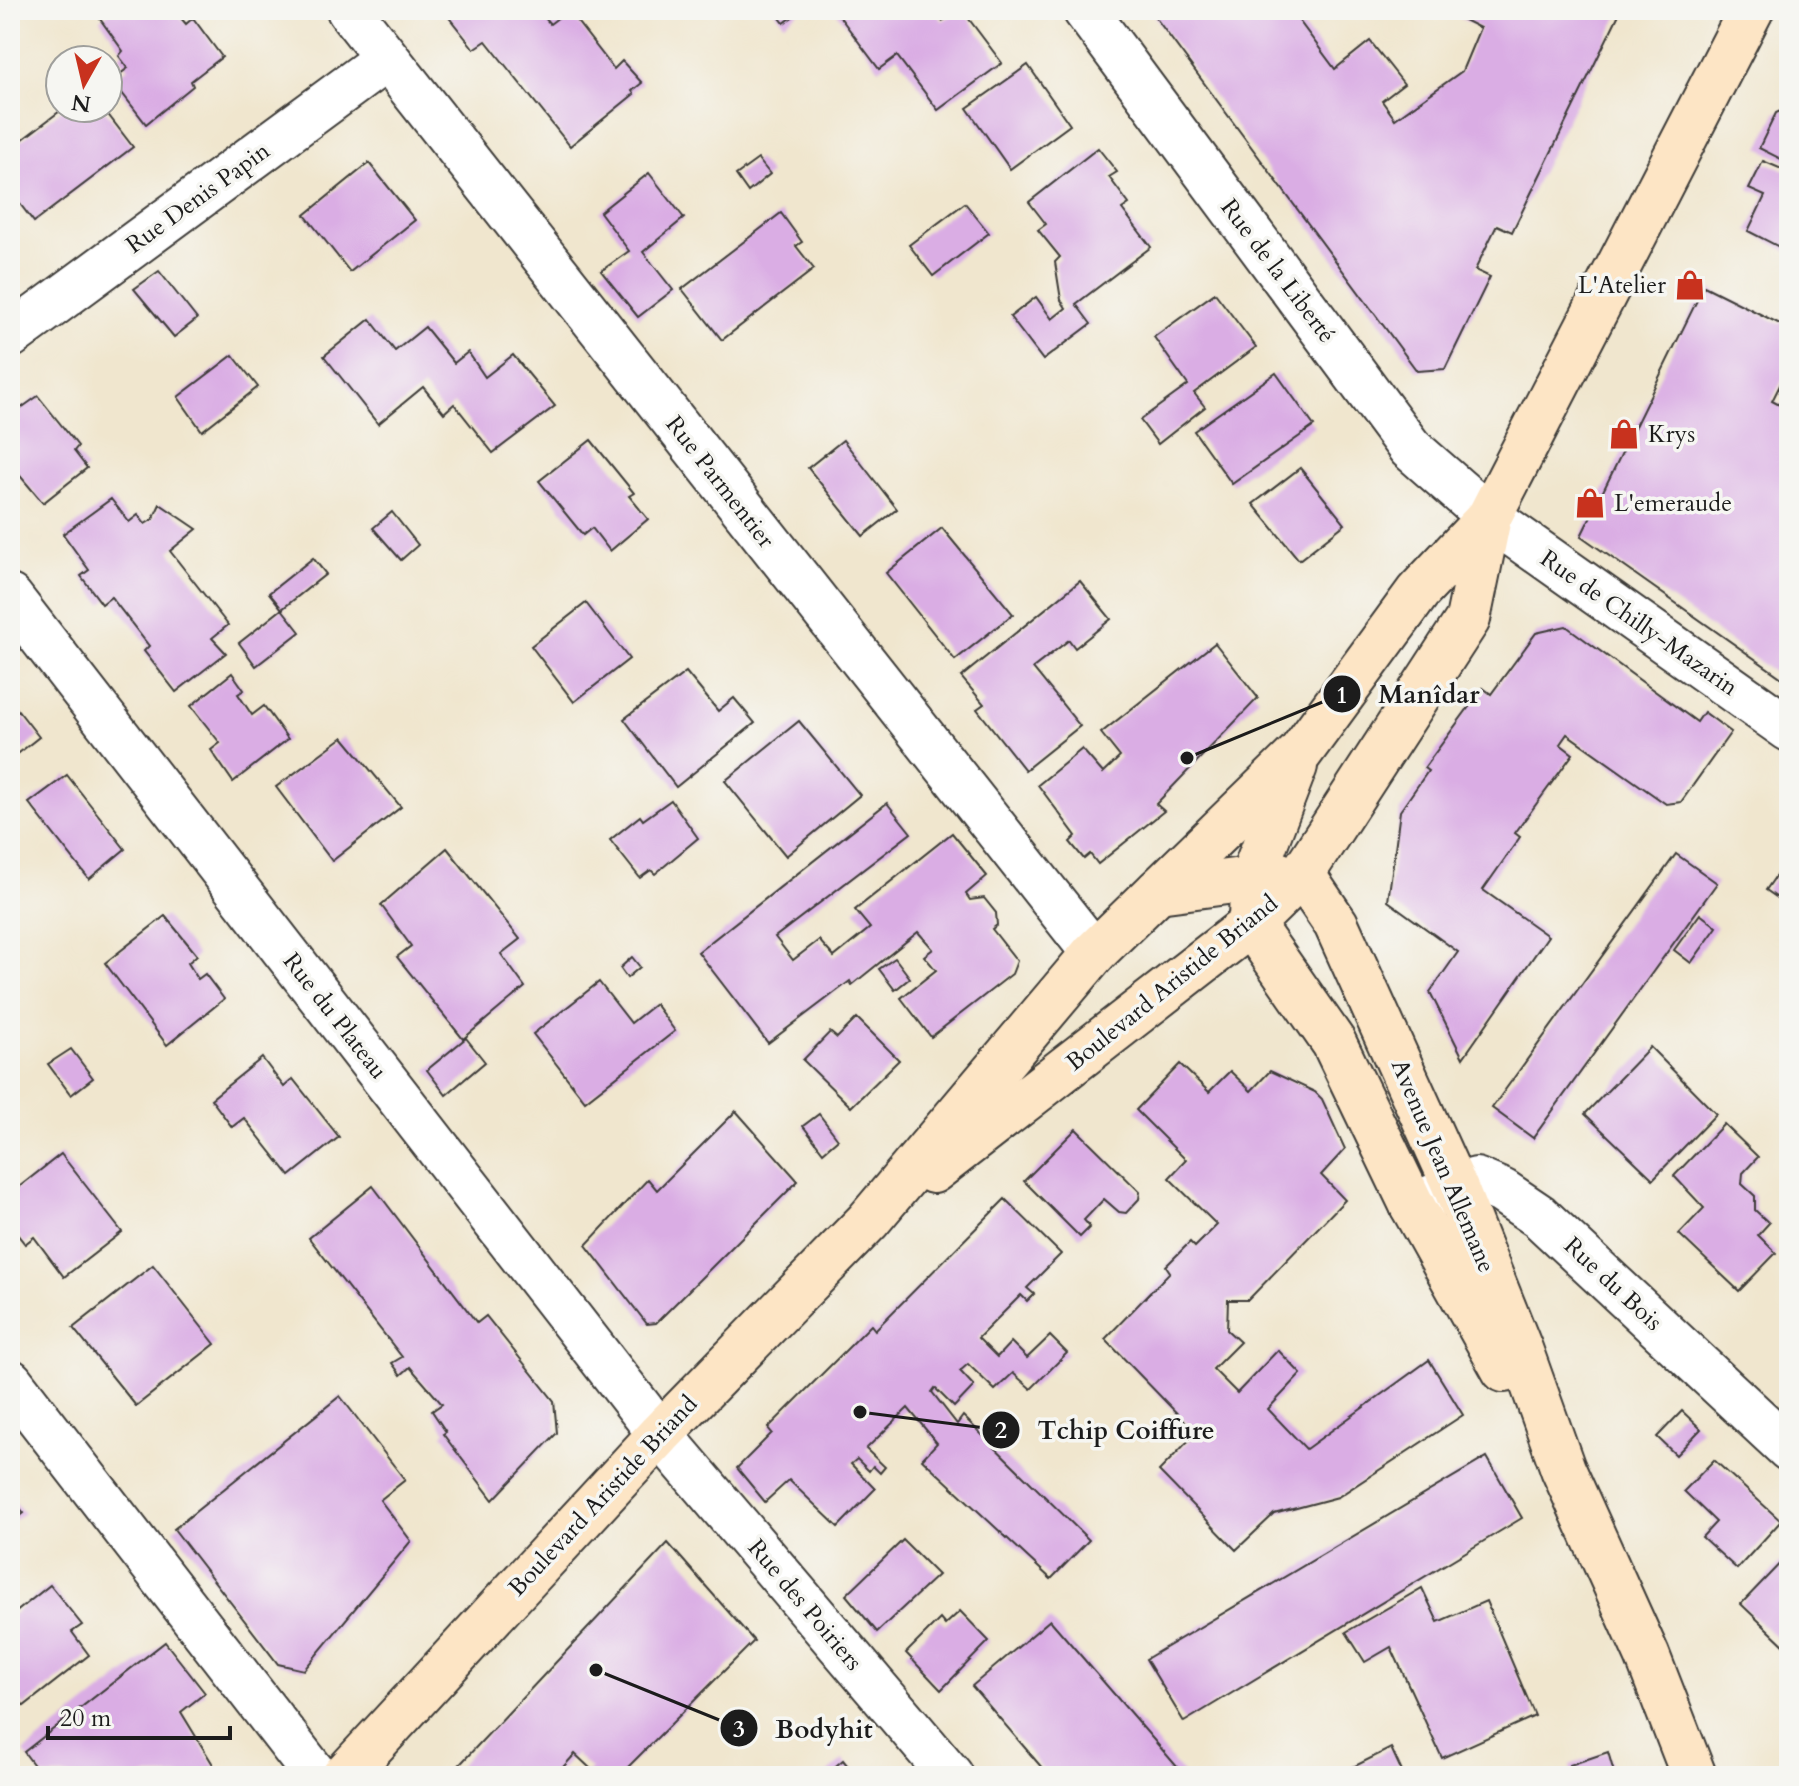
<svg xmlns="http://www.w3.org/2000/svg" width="1799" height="1786" font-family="Cardo,serif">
<rect width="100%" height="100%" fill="#f6f6f2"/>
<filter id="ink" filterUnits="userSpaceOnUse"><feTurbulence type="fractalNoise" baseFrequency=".0125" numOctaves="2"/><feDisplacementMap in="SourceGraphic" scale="16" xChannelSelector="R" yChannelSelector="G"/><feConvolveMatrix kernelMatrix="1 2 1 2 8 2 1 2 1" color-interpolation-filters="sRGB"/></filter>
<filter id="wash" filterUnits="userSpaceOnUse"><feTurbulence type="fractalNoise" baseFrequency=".006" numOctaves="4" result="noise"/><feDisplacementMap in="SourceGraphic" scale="32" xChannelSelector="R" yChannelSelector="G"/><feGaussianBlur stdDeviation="1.8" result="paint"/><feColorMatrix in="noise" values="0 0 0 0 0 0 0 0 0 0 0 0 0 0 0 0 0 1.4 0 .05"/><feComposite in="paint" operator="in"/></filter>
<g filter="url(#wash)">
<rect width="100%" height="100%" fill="#f0e6ce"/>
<g id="blocks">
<!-- building -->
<g fill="#daade4">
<polygon points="113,10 174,10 186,24 193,18 222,57 191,81 193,86 146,124 112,80 128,68 119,56 123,51 100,19"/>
<polygon points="443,10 538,10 550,24 568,10 614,69 622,61 642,83 632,91 634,94 570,146 486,41 474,49"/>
<polygon points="774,10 802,10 784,23"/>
<polygon points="841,10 934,10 942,21 962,10 1002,63 938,110 897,56 879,69 837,13"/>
<polygon points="1150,10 1291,10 1335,69 1370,41 1404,84 1382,101 1395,119 1462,71 1480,28 1460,18 1464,10 1621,10 1512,232 1497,225 1475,270 1490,277 1445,369 1417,371"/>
<polygon points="1028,65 1070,125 1010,169 967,108"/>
<polygon points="1789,107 1789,163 1759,148 1776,113"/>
<polygon points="64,108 103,108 133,147 34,222 10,191 10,149"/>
<polygon points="1098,148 1117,172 1109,177 1129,204 1122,209 1151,247 1076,304 1091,324 1043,360 1010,317 1036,297 1052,319 1066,308 1061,300 1055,262 1060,257 1038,230 1046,224 1029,202"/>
<polygon points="758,159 770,174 748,192 736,175"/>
<polygon points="1763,161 1789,172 1789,252 1748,231 1765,196 1749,189"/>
<polygon points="369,163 415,220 350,272 305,215"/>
<polygon points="649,173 684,218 643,252 673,290 638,317 601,271 629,251 600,212"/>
<polygon points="965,203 989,233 933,276 909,245"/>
<polygon points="781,213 802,242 796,246 814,269 722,340 682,289"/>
<polygon points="159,271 197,319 174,337 134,289"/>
<polygon points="1704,286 1780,324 1789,316 1789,367 1772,401 1789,410 1789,683 1581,536"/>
<polygon points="1215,293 1256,347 1194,393 1205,407 1158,444 1140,420 1188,385 1154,337"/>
<polygon points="370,319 395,351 425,327 454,363 468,352 485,377 513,355 555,406 493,453 454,404 444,413 423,387 378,424 324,356"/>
<polygon points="233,355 258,387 202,431 178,397"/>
<polygon points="1276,373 1314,426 1232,484 1194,431"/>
<polygon points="38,396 78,446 74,451 87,468 43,503 10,464 10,416"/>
<polygon points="591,440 634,493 629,496 648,519 610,551 592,528 583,535 539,481"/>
<polygon points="843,440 897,509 863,536 808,468"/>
<polygon points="1300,468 1345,524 1299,560 1253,504"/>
<polygon points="111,499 129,522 138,515 145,524 153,519 160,504 197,529 170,551 228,625 212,638 226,653 176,692 144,651 149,646 111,597 102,604 81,576 89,570 63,534"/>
<polygon points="392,512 418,545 401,560 373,528"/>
<polygon points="942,528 1013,614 955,660 886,573"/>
<polygon points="313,558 326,574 282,609 269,593"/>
<polygon points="1080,581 1111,619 1075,648 1069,640 1033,668 1080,726 1025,770 977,709 984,704 961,677"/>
<polygon points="586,603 629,659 574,702 531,646"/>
<polygon points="282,609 300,632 256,666 239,643"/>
<polygon points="1566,626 1697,722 1704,712 1731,732 1681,802 1666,804 1567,734 1560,744 1573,754 1515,833 1520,837 1483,890 1548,936 1463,1058 1430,992 1458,952 1388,901 1400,811 1428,771 1424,768 1483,688 1491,694 1536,633"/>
<polygon points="1215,643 1258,698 1156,804 1164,811 1098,864 1090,854 1084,859 1070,842 1076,836 1038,785 1082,749 1103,773 1120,757 1101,733"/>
<polygon points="686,672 718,711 734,698 755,723 676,787 624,719"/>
<polygon points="232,673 244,690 238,694 252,715 264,706 288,739 233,782 211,750 220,743 191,706"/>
<polygon points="10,700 39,737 10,760"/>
<polygon points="799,721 860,795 786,856 725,781"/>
<polygon points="343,737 401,807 332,861 276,787"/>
<polygon points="67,775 125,849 89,879 29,803"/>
<polygon points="671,800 698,838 655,874 651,870 640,878 610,840 640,816 643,820"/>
<polygon points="887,803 911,833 775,937 793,960 819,940 834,957 870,928 855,910 952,833 987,876 966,894 970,900 984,898 996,913 997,925 992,929 1017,961 1012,974 931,1037 901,998 936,970 924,956 933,949 918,932 852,985 850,981 768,1043 698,952"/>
<polygon points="447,848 520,939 501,954 525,987 463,1039 397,957 411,946 381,905"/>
<polygon points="1676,854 1717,883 1533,1138 1492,1108"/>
<polygon points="1789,857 1789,906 1766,890"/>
<polygon points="1700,914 1717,927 1691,963 1674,950"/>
<polygon points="165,916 197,955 188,963 198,979 205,974 224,999 167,1045 105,963"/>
<polygon points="632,957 640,967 627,978 620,968"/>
<polygon points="895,958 910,978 895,990 879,969"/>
<polygon points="599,982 631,1023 655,1004 675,1031 585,1101 533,1034"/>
<polygon points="857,1018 899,1060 851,1107 803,1060 830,1032 837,1038"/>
<polygon points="466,1038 485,1062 446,1095 427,1070"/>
<polygon points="1650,1047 1716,1114 1653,1179 1585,1114"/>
<polygon points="71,1049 93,1078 71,1095 48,1064"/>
<polygon points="262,1058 284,1087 293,1079 339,1137 290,1176 244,1118 232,1127 211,1099"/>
<polygon points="1180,1064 1209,1092 1230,1071 1251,1091 1270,1071 1315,1092 1322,1099 1345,1149 1321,1175 1345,1200 1248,1300 1228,1300 1227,1330 1240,1342 1213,1369 1237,1393 1278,1350 1301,1374 1268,1409 1306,1449 1429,1360 1463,1415 1338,1497 1274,1514 1236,1550 1159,1471 1196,1433 1105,1339 1170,1272 1166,1266 1190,1242 1195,1247 1217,1225 1169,1178 1186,1160 1136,1110"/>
<polygon points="736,1111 798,1181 656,1323 647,1324 586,1245 648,1179 657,1190"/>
<polygon points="819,1114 838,1139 823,1152 803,1126"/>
<polygon points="1724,1124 1758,1157 1743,1173 1742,1184 1755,1196 1755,1210 1769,1223 1758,1235 1776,1253 1739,1291 1679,1234 1704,1208 1674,1176"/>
<polygon points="1076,1129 1140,1192 1139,1199 1126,1213 1119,1212 1104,1199 1084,1220 1090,1227 1080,1237 1024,1181"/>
<polygon points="61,1154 122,1232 64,1277 34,1237 25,1244 10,1225 10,1194"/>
<polygon points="373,1186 477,1323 486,1316 554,1401 557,1433 493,1500 443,1434 446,1432 432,1411 442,1404 410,1367 401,1375 392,1363 402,1357 309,1238"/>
<polygon points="1005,1199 1061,1254 1027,1288 1034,1294 1027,1301 1021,1295 978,1338 997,1357 1011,1342 1027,1358 1050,1336 1067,1353 1031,1389 1013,1373 995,1390 968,1364 960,1371 974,1386 954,1407 935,1388 932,1392 957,1424 963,1416 1089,1540 1051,1579 922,1459 937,1443 908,1408 866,1449 885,1467 880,1473 873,1466 869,1471 857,1459 851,1464 875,1489 838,1527 789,1480 765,1502 737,1468 772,1433 768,1428 871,1325 875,1330"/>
<polygon points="153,1265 215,1344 136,1406 73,1328"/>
<polygon points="340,1396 405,1480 380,1500 411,1541 304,1670 278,1664 174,1529"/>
<polygon points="1682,1411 1701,1429 1676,1455 1657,1437"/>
<polygon points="1487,1457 1522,1518 1184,1722 1146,1659"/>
<polygon points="1714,1460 1781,1521 1737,1569 1702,1537 1716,1522 1684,1491"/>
<polygon points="10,1496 24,1513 10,1524"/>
<polygon points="903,1540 938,1575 877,1632 846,1595"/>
<polygon points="668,1543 754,1641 625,1770 631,1776 584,1776 591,1769 575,1754 555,1776 449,1776"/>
<polygon points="1789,1554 1789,1650 1741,1604"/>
<polygon points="50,1585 82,1625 72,1632 89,1655 24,1706 10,1689 10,1617"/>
<polygon points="1422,1588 1438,1622 1486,1601 1535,1716 1442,1758 1391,1647 1365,1662 1346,1632"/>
<polygon points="960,1611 989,1641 941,1690 906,1653 940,1619 945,1625"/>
<polygon points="1050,1620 1185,1776 1049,1776 972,1686"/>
<polygon points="165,1642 205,1693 181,1712 220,1776 42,1776 24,1752"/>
<polygon points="1391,1748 1404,1776 1335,1776"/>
<polygon points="1608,1752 1615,1776 1572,1776 1570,1765"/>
<polygon points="843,1760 856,1776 824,1776"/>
</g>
</g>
</g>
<g filter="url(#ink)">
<use href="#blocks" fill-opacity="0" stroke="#3c3a37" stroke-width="2"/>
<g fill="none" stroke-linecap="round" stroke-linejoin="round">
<!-- street casing -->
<g stroke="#3c3a37" stroke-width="48">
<g id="street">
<polyline points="349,10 1094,953"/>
<polyline points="1085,10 1410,448 1489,517 1789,729"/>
<polyline points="10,336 386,59"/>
<polyline points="10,597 660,1434 951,1776"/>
<polyline points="1412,1205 1476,1180 1502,1191 1539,1216 1789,1449"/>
<polyline points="10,1381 316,1776"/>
</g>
</g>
<!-- secondary casing -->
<g stroke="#3c3a37" stroke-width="48">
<g id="secondary">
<polyline points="1302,874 1336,924 1456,1189 1520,1349 1563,1469 1647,1655 1694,1776"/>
<polyline points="1158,891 1280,875"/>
<polyline points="1251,924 1334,1043 1412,1205 1504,1370"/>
<polyline points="1251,924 1252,878 1295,766"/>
<polyline points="933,1171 1251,924 1302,874 1468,619 1489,517"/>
<polyline points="344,1776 660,1434 868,1221 1094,953 1300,753 1418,592 1489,517 1751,10"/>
</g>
</g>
<!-- street -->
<use href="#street" stroke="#fff" stroke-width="44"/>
<!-- secondary -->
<use href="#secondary" stroke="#fde5c5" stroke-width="44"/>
</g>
</g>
<!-- icons -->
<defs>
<g id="shop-bare" transform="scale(2.4)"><path d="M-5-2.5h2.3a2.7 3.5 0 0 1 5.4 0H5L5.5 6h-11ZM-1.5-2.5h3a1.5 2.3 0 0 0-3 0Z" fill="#c8321e" stroke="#f6f6f2" stroke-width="2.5" paint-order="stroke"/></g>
</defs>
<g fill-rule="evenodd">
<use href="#shop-bare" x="1690" y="285"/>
<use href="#shop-bare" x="1624" y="434"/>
<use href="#shop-bare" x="1590" y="503"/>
</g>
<g text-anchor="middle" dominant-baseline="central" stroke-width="7" stroke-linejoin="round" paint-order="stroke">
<!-- street labels -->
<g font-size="24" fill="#1c1c1c" stroke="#f6f6f2">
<text transform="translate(198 198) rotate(-36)">Rue Denis Papin</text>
<text transform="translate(1278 271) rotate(53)">Rue de la Liberté</text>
<text transform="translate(720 482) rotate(52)">Rue Parmentier</text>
<text transform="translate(1639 623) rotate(35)">Rue de Chilly-Mazarin</text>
<text transform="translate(1172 983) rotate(-39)">Boulevard Aristide Briand</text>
<text transform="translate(335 1016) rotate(52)">Rue du Plateau</text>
<text transform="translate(1443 1166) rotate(67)">Avenue Jean Allemane</text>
<text transform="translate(1613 1284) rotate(43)">Rue du Bois</text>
<text transform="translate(603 1496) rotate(-47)">Boulevard Aristide Briand</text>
<text transform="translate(805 1605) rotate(50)">Rue des Poiriers</text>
</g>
<!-- poi labels -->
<g font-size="24" fill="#1c1c1c" stroke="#f6f6f2" text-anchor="start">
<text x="1666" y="285" text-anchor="end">L'Atelier</text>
<text x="1648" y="434">Krys</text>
<text x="1614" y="503">L'emeraude</text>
</g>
</g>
<!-- callouts -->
<path fill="none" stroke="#1c1c1c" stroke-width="3" d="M1187 758L1342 694M860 1412L1001 1430M596 1670L739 1728"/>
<g fill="#1c1c1c" stroke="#f6f6f2" stroke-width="3">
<circle cx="1187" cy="758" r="8"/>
<circle cx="860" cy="1412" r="8"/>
<circle cx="596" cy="1670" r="8"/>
<circle cx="1342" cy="694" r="20"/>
<circle cx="1001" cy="1430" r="20"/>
<circle cx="739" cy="1728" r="20"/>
</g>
<g font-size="24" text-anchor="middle" font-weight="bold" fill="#fff">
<text x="1342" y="703">1</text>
<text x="1001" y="1438">2</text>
<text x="739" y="1737">3</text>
</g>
<g font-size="26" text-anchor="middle" font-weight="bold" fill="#1c1c1c" stroke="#f6f6f2" stroke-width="7" stroke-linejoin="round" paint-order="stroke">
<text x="1429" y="703">Manîdar</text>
<text x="1126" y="1439">Tchip Coiffure</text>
<text x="824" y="1738">Bodyhit</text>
</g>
<!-- margin -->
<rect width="1799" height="1786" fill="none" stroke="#f6f6f2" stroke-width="40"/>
<!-- north arrow -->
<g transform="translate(84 84) rotate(188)"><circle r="38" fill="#f6f6f2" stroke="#9f9f9c" stroke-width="2"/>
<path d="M0-6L14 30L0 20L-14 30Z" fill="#c8321e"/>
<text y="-12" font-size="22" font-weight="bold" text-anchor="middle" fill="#1c1c1c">N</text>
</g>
<!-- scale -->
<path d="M48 1726v12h182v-12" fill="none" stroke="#1c1c1c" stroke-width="4"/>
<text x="60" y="1726" font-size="24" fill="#1c1c1c" stroke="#f6f6f2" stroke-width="6" paint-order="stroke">20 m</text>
</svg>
